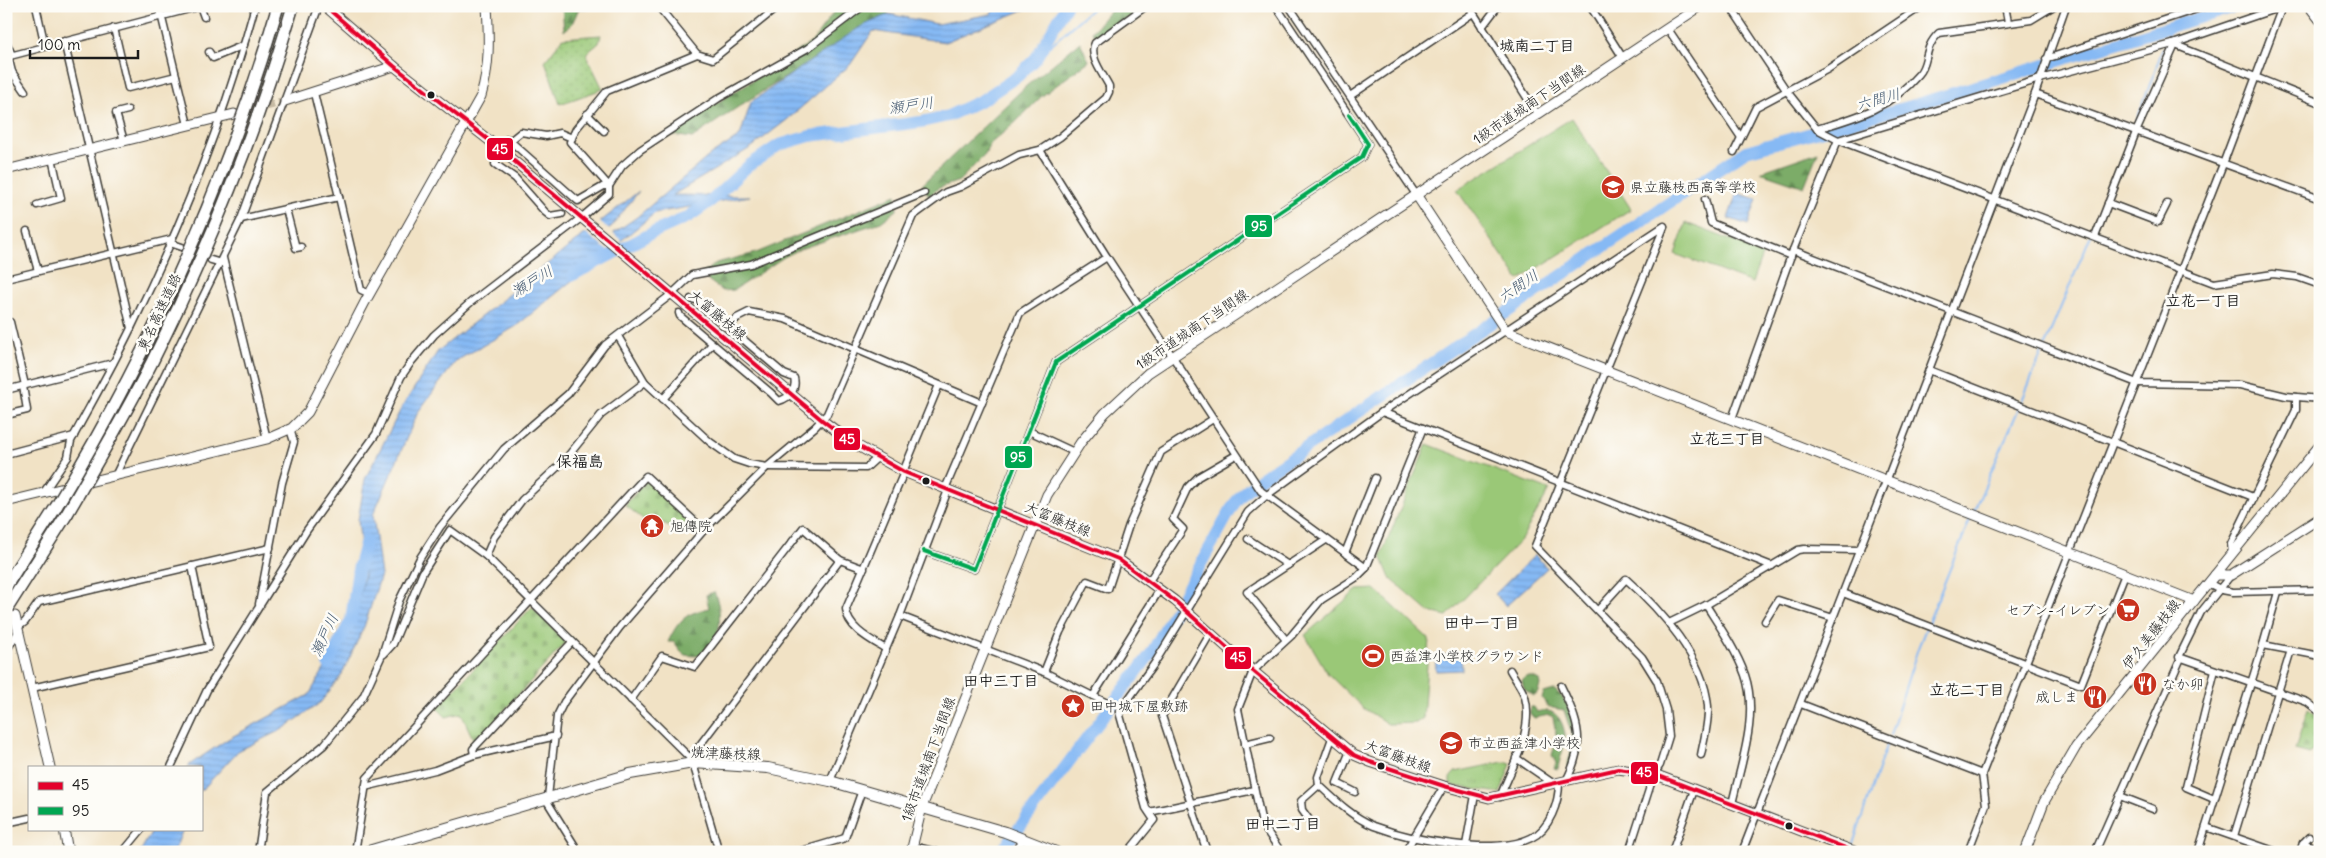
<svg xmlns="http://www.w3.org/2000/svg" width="2326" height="858" font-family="Delius,'Klee One',sans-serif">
<defs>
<pattern id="grass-dots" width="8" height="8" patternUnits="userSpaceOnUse" patternTransform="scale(1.25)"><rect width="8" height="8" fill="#9ac877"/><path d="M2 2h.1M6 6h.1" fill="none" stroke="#84ab66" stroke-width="1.8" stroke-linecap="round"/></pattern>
<pattern id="forest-firs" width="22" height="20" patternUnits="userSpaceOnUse" patternTransform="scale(1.25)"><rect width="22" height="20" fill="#7bac68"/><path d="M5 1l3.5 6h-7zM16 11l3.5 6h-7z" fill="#648b55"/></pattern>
<pattern id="cemetery-stones" width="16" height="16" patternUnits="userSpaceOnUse" patternTransform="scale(1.25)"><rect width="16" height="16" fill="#9ac877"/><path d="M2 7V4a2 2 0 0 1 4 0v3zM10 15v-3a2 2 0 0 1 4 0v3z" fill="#84ab66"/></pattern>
<pattern id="park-tufts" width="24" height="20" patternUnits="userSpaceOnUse" patternTransform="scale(1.25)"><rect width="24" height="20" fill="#9ac877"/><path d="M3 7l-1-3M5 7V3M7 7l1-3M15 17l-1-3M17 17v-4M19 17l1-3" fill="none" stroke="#84ab66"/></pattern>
<pattern id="water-rules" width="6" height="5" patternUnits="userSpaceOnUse" patternTransform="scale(1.25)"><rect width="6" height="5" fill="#86b9f4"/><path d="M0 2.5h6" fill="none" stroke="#739ed1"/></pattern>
</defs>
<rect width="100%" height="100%" fill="#fdfcf7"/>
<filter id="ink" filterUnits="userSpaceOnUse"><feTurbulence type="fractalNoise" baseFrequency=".02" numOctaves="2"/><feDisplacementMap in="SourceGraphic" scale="10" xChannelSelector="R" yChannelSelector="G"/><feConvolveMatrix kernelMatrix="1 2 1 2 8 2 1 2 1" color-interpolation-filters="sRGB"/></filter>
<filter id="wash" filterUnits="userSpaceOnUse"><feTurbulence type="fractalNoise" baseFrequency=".0096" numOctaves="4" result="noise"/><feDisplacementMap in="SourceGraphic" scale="20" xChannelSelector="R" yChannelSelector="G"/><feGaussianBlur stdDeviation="1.12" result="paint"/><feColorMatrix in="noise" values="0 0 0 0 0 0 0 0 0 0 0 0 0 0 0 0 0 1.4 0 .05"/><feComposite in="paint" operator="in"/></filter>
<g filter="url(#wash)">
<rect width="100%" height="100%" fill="#f1e2c5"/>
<!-- grass -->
<polygon fill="url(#grass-dots)" stroke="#5b724a" points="601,35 599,43 586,54 603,89 560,104 545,61 563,38"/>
<!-- forest -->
<g fill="url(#forest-firs)" stroke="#4c6442">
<polygon points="562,6 584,6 587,9 579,8 572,24 564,31"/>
<polygon points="838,6 895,6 884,17 747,101 692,138 672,135 672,132 812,42"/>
<polygon points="1120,6 1144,6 1098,40 1092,32 1108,13"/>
<polygon points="1080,42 1089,61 1042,96 1016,122 990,144 985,155 959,181 939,188 929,196 922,185 1025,87"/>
<polygon points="1818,152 1804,187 1760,172"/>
<polygon points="896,195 897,210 881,222 800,249 784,257 734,290 723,291 701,275 716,263 756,253"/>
<path d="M 714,592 C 723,610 723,646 700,655 C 696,657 689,655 684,655 L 674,642 L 668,642 C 679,619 685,614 709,608 L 706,595 Z"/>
<polygon points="1526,677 1533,677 1539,680 1540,686 1537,694 1534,696 1524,689 1522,681"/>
<path d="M 1554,690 C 1566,695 1577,725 1578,738 C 1578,747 1572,760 1569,768 L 1567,765 C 1576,742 1571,732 1564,710 L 1548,707 L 1542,698 L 1544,693 Z"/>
<path d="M 1530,707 L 1534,707 L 1537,712 C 1555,706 1564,721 1565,737 C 1565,748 1559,759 1558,769 L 1554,768 L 1556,763 L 1552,755 L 1557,739 L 1553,717 L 1549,715 L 1534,718 L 1530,714 Z"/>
</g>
<!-- cemetery -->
<g fill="url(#cemetery-stones)" stroke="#5b724a">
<polygon points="647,480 689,519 677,532 664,523 657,530 625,505"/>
<polygon points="532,607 566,642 475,743 461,713 446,717 437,708"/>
<polygon points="2308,709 2320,717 2320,743 2318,742 2310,754 2295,750"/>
</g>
<!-- park -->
<polygon fill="url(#park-tufts)" stroke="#5b724a" points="1504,762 1511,764 1500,793 1454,786 1450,783 1450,778 1455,772"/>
<!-- pitch -->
<g fill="#9ac877" stroke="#5b724a">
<polygon points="1572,118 1631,209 1519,280 1457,190"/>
<polygon points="1686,223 1763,252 1752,283 1675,254"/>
<polygon points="1427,444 1549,490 1521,540 1447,616 1429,612 1390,578 1381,556"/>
<polygon points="1375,589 1429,639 1423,718 1416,723 1388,724 1363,708 1328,674 1305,635 1357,590"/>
</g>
<!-- water -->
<g fill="url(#water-rules)" stroke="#516a88">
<polygon points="996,6 1033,6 945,42 873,31 850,65 788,119 752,147 673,195 750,196 655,213 515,327 456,361 418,412 373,515 381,575 364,627 341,676 320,703 283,729 238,751 201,791 201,767 188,767 189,765 228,739 309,695 356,615 364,575 358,520 365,479 402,407 438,351 639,191 598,244 637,217 709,156 740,136 751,102 860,27 889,14 937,24 991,14"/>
<polygon points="1737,193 1757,199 1748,225 1728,218"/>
<polygon points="1535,555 1547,568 1506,606 1495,594"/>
<polygon points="1435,655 1461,655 1462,670 1436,671"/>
<polygon points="153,829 183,829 174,852 140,852"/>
</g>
<!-- pier -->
<polygon fill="#f1e2c5" points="599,221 611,231 608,234 612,232 623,242 610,253 585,232"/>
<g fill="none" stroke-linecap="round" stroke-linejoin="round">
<!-- stream -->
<g stroke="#86b9f4" stroke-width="2">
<polyline points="2164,43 2172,27"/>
<polyline points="1036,58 1095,6"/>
<polyline points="2134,128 2163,48"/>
<polyline points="2045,345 2118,170"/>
<polyline points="2021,403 2043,350"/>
<polyline points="1974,511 2019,408"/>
<polyline points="1890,735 1918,648 1971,517"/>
<polyline points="1853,844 1888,740"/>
</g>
<!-- river -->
<g stroke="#86b9f4" stroke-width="12">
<polyline points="573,275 652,233 688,217 712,200 748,166 779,145 810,136 921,122 948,116 982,100 1018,76 1036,58 1066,6"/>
<polyline points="328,664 351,620 358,569 366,540"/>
<polyline points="1001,852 1152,652 1234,504 1244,492 1261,478 1746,151 1911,106 2238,6"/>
</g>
</g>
</g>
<g filter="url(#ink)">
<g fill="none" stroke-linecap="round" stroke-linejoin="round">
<!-- street-tunnel -->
<polyline stroke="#c6baa3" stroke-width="6" stroke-dasharray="6 3" stroke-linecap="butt" points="712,344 729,326"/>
<!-- secondary-tunnel -->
<polyline stroke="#c6baa3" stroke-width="9" stroke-dasharray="9 4.5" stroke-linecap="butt" points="239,113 285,101"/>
<!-- street casing -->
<g stroke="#3c3a35" stroke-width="9">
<g id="street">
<polyline points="36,6 45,46"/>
<polyline points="159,6 188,125"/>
<polyline points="200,6 204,17"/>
<polyline points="658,6 697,54 713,59 779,6"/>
<polyline points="1289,6 1417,196"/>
<polyline points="1469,6 1538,115"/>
<polyline points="1590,6 1623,58"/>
<polyline points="1730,6 1786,90 1817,129 1838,140 2214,283 2273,274 2297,277 2320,285"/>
<polyline points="2005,6 2008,22"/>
<polyline points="1482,27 1498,6"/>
<polyline points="114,28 128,88 176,76"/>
<polyline points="1668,29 1740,136"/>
<polyline points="64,41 131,328"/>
<polyline points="6,42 12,55"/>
<polyline points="2173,44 2320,103"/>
<polyline points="209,52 213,58 244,45"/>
<polyline points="697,54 607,91 576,129 570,142 609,186 622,166 640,150 719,98 808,48 863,6"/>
<polyline points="8,56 12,72 25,91"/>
<polyline points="6,57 201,6"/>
<polyline points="2046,59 2206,6"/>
<polyline points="6,85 12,72"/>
<polyline points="2035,94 2320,199"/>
<polyline points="1350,96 1473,13"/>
<polyline points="587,114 604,131"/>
<path d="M 1817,129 C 1858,117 1890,108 1919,74 C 1929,63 1923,48 1939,33 L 2031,20 L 2054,6"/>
<polyline points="1838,140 2040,79 2173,44 2284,6"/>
<polyline points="124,141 116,113 128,110"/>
<polyline points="510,141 521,132 546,136 560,133 572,138"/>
<polyline points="499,148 495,164 515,178 545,212 550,216 562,214"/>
<polyline points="1040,150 1107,257 1261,491 1366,568"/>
<polyline points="1734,152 1756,107 1828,69 1922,6"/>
<polyline points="339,197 361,290 370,294"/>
<polyline points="1705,199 1711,223 1791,256"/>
<polyline points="2108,203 2158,222 2167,204"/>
<polyline points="37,205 61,198 52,158"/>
<polyline points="286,209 296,248 301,247"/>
<polyline points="241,219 339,197 314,93"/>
<polyline points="27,231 38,271"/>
<polyline points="2095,237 2136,132 2175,45"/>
<polyline points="170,243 182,247"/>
<polyline points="1793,250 2137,383 2240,385 2286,396 2320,399"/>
<polyline points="223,258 267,439"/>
<polyline points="211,260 221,263"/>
<polyline points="6,279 172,239"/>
<path d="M 679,313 L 680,316 L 771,393 L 779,401 C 789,398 797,390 794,378 L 784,374 L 697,300 L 691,299"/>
<polyline points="10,322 25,385"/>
<polyline points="729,326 737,318 749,312 785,319 982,403"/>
<polyline points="618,336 645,382 710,442 734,459 749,464 767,467 866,468 877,458"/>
<polyline points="1929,370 2253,497"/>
<polyline points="6,390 113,363"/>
<polyline points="663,399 712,344"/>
<polyline points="1382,412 1772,566"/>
<polyline points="6,415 27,410 23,386"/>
<polyline points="1732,419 1793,250 1838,140"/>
<polyline points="1029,431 1074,452"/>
<polyline points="6,454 74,436"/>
<polyline points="903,472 939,385"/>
<polyline points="115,476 241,219 319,6"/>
<polyline points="945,489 1020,313 1107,257"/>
<path d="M 44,492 L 68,457 L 71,441 C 92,402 114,364 133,324 C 183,222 225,116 255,6"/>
<polyline points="1248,539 1288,565"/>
<polyline points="924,551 974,569 1056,362 1362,157 1368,144 1276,6"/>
<polyline points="1345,553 1375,478"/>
<polyline points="2232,554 2231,544 2296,410 2296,397"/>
<polyline points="486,556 494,537 522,500 564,461 601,415 645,382"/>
<polyline points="2231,575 2201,612 2179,657 2307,702 2320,712"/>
<polyline points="1149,581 1183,529 1173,519 1188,487 1198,477 1236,455"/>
<polyline points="2208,583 2222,590 2233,592 2320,590"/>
<polyline points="1843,593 2081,685 2125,574"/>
<polyline points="259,604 282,483 294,442 290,429"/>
<path d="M 1706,605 C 1720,627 1736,650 1745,675 C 1759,716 1741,763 1732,804"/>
<path d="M 1598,610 L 1626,579 C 1660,609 1704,658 1708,706 C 1709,722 1704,739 1701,755"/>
<polyline points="900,616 1044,672 1105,702"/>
<polyline points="1765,621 1778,600 1833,618"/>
<polyline points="1669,623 1706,605 1798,550 1804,549 1860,550"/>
<polyline points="17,628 25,622 39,602 270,548"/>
<polyline points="1286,640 1247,592 1326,540"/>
<polyline points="2263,645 2320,656"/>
<path d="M 886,649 C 871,640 847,628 846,609 L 904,472"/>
<polyline points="6,651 18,632"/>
<polyline points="384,654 393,644 423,572 450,530 486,556 692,760 719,852"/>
<polyline points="1044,672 1060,632 1087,581 1108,589 1129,525 1161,452 1213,419"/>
<path d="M 1561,686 C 1579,723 1586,743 1566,781"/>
<polyline points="32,688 209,647 192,566"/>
<polyline points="1093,696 1160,589"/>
<polyline points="631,700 662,656 695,667 803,528 840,560 864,569"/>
<polyline points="1801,704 1982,774"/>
<path d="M 1332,738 L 1318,777 L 1319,785 C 1335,800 1352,817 1374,826 C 1411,840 1494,856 1531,838 C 1550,829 1559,802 1559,783"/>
<polyline points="1245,744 1270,738"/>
<polyline points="1350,751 1337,783 1355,792"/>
<polyline points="474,755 473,749 572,642"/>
<polyline points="690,758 840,560"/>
<polyline points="1516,758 1554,784"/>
<polyline points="171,767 207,690 307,530 376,434 401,377 412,361 434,335 471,302 581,218 609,194 609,186 604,186 578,201 508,139 495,145"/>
<polyline points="830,781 900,616 948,490"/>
<polyline points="365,787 435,770 474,755 556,736"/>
<polyline points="2120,796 2153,809"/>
<path d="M 548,797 L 557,716 L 564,702 L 620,627 L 704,530 L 767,467 L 815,427 L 827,414 L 913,216 L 946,192 L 960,187 L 1019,155 L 1040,150 L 1060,137 L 1106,98 L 1109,92 L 1109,86 C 1103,74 1088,56 1095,43 L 1146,6"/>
<path d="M 1500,797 C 1512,767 1534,730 1525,697 C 1522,688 1515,679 1510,670"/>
<polyline points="545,798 575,846 574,852"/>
<polyline points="2214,799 2186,787 2215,670"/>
<polyline points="1149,812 1254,790"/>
<polyline points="1310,821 1302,810 1301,801 1319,785"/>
<polyline points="6,823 29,818"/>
<polyline points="2206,827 2277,852"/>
<polyline points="2234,836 2291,650"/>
<polyline points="2303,843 2320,849"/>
<polyline points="1466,845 1475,795"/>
<polyline points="912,846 937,852"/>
<polyline points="123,852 142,829"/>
<polyline points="258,852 267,792 324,745 363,697 382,655 399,601 420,558 440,527 504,449 568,394 605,345 672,294 692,275 751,264 924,193"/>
<polyline points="355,852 367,778 646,476 704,530"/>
<polyline points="798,852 845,838 862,790"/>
<polyline points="1014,852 1024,839"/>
<polyline points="1128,852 1154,820 1146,808 1119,712 1154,664 1248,512 1267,495 1382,412 1664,226"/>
<polyline points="1207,852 1162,716 1210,634"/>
<polyline points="1281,852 1262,824 1238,709 1253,671 1291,636 1321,600 1357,577 1366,568 1423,428"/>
<polyline points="1405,852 1444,786"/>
<polyline points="1629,852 1654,774 1660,765 1669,736 1666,710 1657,681 1642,657 1535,546 1664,227"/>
<polyline points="1672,852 1694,790"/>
<polyline points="1742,852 1887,479 2035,94 2066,6"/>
<polyline points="1968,852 1986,805 1982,774 2223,164 2282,7"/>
<polyline points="2095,852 2181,658"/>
<polyline points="2198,852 2263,645 2278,592"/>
<polyline points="2300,852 2303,843 2309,837"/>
</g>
</g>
<!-- secondary casing -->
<g stroke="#3c3a35" stroke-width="11">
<g id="secondary">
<polyline points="325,6 394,66 495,145 822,420 851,442 904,472 1118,559 1175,601 1253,671 1354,755 1370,762 1444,786 1489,798 1618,769 1654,774 1856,852"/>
<polyline points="2309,6 2320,20"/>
<polyline points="285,101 394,66"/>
<polyline points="6,170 234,114"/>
<polyline points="1417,196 1506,331 2194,601"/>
<path d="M 6,502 L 267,439 L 292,428 L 308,412 L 365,302 L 481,96 C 490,66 489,38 487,6"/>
<polyline points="2215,575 2231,575 2320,518"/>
<polyline points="15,616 50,767"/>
<polyline points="64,829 68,852"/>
<polyline points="911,852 922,807 1047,495 1081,442 1105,413 1148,373 1701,6"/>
<polyline points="2025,852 2044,802 2076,747 2320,445"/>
</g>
</g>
<!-- primary casing -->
<g stroke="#3c3a35" stroke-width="12">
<polyline id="primary" points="365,852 630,774 693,763 768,768 830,781 1005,832 1056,852"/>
</g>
<!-- highway casing -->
<g stroke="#3c3a35" stroke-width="14">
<g id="highway">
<polyline points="6,586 56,507"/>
<polyline points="6,610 67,514"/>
</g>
</g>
<!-- street -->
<use href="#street" stroke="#fff" stroke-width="6"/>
<!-- secondary -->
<use href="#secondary" stroke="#fff" stroke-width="9"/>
<!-- primary -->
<use href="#primary" stroke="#fff" stroke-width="10"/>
<!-- highway -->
<use href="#highway" stroke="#fff" stroke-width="11"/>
<!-- highway-bridge casing -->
<g stroke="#3c3a35" stroke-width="14" stroke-linecap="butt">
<g id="highway-bridge">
<path d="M 56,507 C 151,350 227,182 278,6"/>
<path d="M 67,514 C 96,464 126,413 152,362 C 208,250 258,126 293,6"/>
</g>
</g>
<!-- highway-bridge -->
<use href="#highway-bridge" stroke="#fff" stroke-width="11"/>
<!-- bus-1 casing -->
<g stroke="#fdfcf7" stroke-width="8">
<polyline id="bus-1" points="325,6 394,66 495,145 822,420 851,442 904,472 1118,559 1175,601 1253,671 1354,755 1370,762 1444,786 1489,798 1618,769 1654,774 1856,852"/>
</g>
<!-- bus-2 casing -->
<g stroke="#fdfcf7" stroke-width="8">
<polyline id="bus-2" points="924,551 974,569 1056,362 1362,157 1368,144 1349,115"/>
</g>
<!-- bus-1 -->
<use href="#bus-1" stroke="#e4002b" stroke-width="4"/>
<!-- bus-2 -->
<use href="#bus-2" stroke="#00a651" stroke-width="4"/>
</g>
</g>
<!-- icons -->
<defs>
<g id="school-disc" transform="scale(1.25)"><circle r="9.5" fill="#c8321e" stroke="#fdfcf7"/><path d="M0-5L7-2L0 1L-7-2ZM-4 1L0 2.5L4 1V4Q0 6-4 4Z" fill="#fff"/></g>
<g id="temple-disc" transform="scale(1.25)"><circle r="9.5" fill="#c8321e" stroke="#fdfcf7"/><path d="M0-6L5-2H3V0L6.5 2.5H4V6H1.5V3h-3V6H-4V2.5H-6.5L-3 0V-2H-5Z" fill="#fff"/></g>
<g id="supermarket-disc" transform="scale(1.25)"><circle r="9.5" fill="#c8321e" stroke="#fdfcf7"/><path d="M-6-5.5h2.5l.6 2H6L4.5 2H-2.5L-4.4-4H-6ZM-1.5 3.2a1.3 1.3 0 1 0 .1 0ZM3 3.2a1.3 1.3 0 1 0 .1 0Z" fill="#fff"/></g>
<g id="stadium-disc" transform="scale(1.25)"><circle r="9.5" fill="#c8321e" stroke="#fdfcf7"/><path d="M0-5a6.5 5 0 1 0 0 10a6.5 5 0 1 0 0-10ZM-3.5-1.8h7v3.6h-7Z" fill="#fff"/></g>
<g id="restaurant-disc" transform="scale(1.25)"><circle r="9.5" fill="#c8321e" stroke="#fdfcf7"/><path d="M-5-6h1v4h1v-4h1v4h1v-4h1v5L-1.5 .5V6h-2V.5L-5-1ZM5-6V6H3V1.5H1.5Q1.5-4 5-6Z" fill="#fff"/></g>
<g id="sight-disc" transform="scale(1.25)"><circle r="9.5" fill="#c8321e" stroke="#fdfcf7"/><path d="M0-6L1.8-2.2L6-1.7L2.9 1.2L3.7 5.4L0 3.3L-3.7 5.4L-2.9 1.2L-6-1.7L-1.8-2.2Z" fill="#fff"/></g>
</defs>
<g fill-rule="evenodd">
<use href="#school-disc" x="1613" y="187"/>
<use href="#temple-disc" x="652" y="526"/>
<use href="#supermarket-disc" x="2128" y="610"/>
<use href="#stadium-disc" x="1373" y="656"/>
<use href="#restaurant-disc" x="2145" y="684"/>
<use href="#restaurant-disc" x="2095" y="697"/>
<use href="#sight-disc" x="1073" y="706"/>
<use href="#school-disc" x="1451" y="743"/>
</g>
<!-- markers -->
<g fill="#1c1c1c" stroke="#fdfcf7" stroke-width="2">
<circle cx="431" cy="95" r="4.5"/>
<circle cx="926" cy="481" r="4.5"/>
<circle cx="1381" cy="766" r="4.5"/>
<circle cx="1789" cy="826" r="4.5"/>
</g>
<g text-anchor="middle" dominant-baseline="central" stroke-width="5" stroke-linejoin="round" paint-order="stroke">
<!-- street labels -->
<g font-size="14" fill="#1c1c1c" stroke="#fdfcf7">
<text transform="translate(1529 104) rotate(-34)">1級市道城南下当間線</text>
<text transform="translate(159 312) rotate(-65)">東名高速道路</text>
<text transform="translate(718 315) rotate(40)">大富藤枝線</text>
<text transform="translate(1192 329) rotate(-34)">1級市道城南下当間線</text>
<text transform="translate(1058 519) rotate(22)">大富藤枝線</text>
<text transform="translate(2151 634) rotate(-52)">伊久美藤枝線</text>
<text transform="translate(726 753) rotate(2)">焼津藤枝線</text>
<text transform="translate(1398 756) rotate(20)">大富藤枝線</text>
<text transform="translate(928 759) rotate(-70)">1級市道城南下当間線</text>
</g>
<!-- poi labels -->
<g font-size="14" fill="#1c1c1c" stroke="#fdfcf7" text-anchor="start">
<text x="1630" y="187">県立藤枝西高等学校</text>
<text x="670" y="526">旭傳院</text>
<text x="2110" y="610" text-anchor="end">セブン-イレブン</text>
<text x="1390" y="656">西益津小学校グラウンド</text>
<text x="2162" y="684">なか卯</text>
<text x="2078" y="697" text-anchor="end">成しま</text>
<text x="1090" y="706">田中城下屋敷跡</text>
<text x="1468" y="743">市立西益津小学校</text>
</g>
<!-- neighbourhood labels -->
<g font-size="15" font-weight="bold" fill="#1c1c1c" stroke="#fdfcf7">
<text x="1537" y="45">城南二丁目</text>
<text x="2203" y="300">立花一丁目</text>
<text x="1727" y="438">立花三丁目</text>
<text x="1482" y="622">田中一丁目</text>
<text x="1001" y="680">田中三丁目</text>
<text x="1967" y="689">立花二丁目</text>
<text x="1283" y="823">田中二丁目</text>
</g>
<!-- water labels -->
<g font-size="15" font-style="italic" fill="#465b72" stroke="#fdfcf7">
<text transform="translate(1878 99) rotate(-15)">六間川</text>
<text transform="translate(911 105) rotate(-8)">瀬戸川</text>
<text transform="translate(532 281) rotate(-31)">瀬戸川</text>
<text transform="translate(1518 286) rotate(-34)">六間川</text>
<text transform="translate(324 635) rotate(-65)">瀬戸川</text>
</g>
<!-- quarter labels -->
<g font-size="16" font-weight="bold" fill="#1c1c1c" stroke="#fdfcf7">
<text x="580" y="461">保福島</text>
</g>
</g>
<g stroke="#fdfcf7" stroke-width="2">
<rect x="486" y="137" width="28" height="24" rx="5" fill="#e4002b"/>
<rect x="1244" y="214" width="29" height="24" rx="5" fill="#00a651"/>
<rect x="833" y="427" width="28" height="24" rx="5" fill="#e4002b"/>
<rect x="1004" y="445" width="29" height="24" rx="5" fill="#00a651"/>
<rect x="1224" y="646" width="28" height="24" rx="5" fill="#e4002b"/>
<rect x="1630" y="761" width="29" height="24" rx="5" fill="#e4002b"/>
</g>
<g font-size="14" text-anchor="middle" font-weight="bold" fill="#fff">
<text x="500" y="154">45</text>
<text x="1259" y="231">95</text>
<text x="847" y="444">45</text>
<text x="1018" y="462">95</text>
<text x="1238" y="662">45</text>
<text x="1644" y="777">45</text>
</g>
<!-- margin -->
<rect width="2326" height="858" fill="none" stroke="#fdfcf7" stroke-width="25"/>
<!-- legend -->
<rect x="28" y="766" width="175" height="65" fill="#fdfcf7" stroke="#a3a29f"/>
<rect x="38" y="782" width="25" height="8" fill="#e4002b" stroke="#a3a29f"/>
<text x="72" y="790" font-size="15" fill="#1c1c1c">45</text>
<rect x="38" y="807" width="25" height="8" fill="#00a651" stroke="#a3a29f"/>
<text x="72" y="816" font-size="15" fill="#1c1c1c">95</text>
<!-- scale -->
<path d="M30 50v8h108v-8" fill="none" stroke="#1c1c1c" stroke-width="2.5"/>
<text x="38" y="50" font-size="15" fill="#1c1c1c" stroke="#fdfcf7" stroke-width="4" paint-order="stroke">100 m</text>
</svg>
